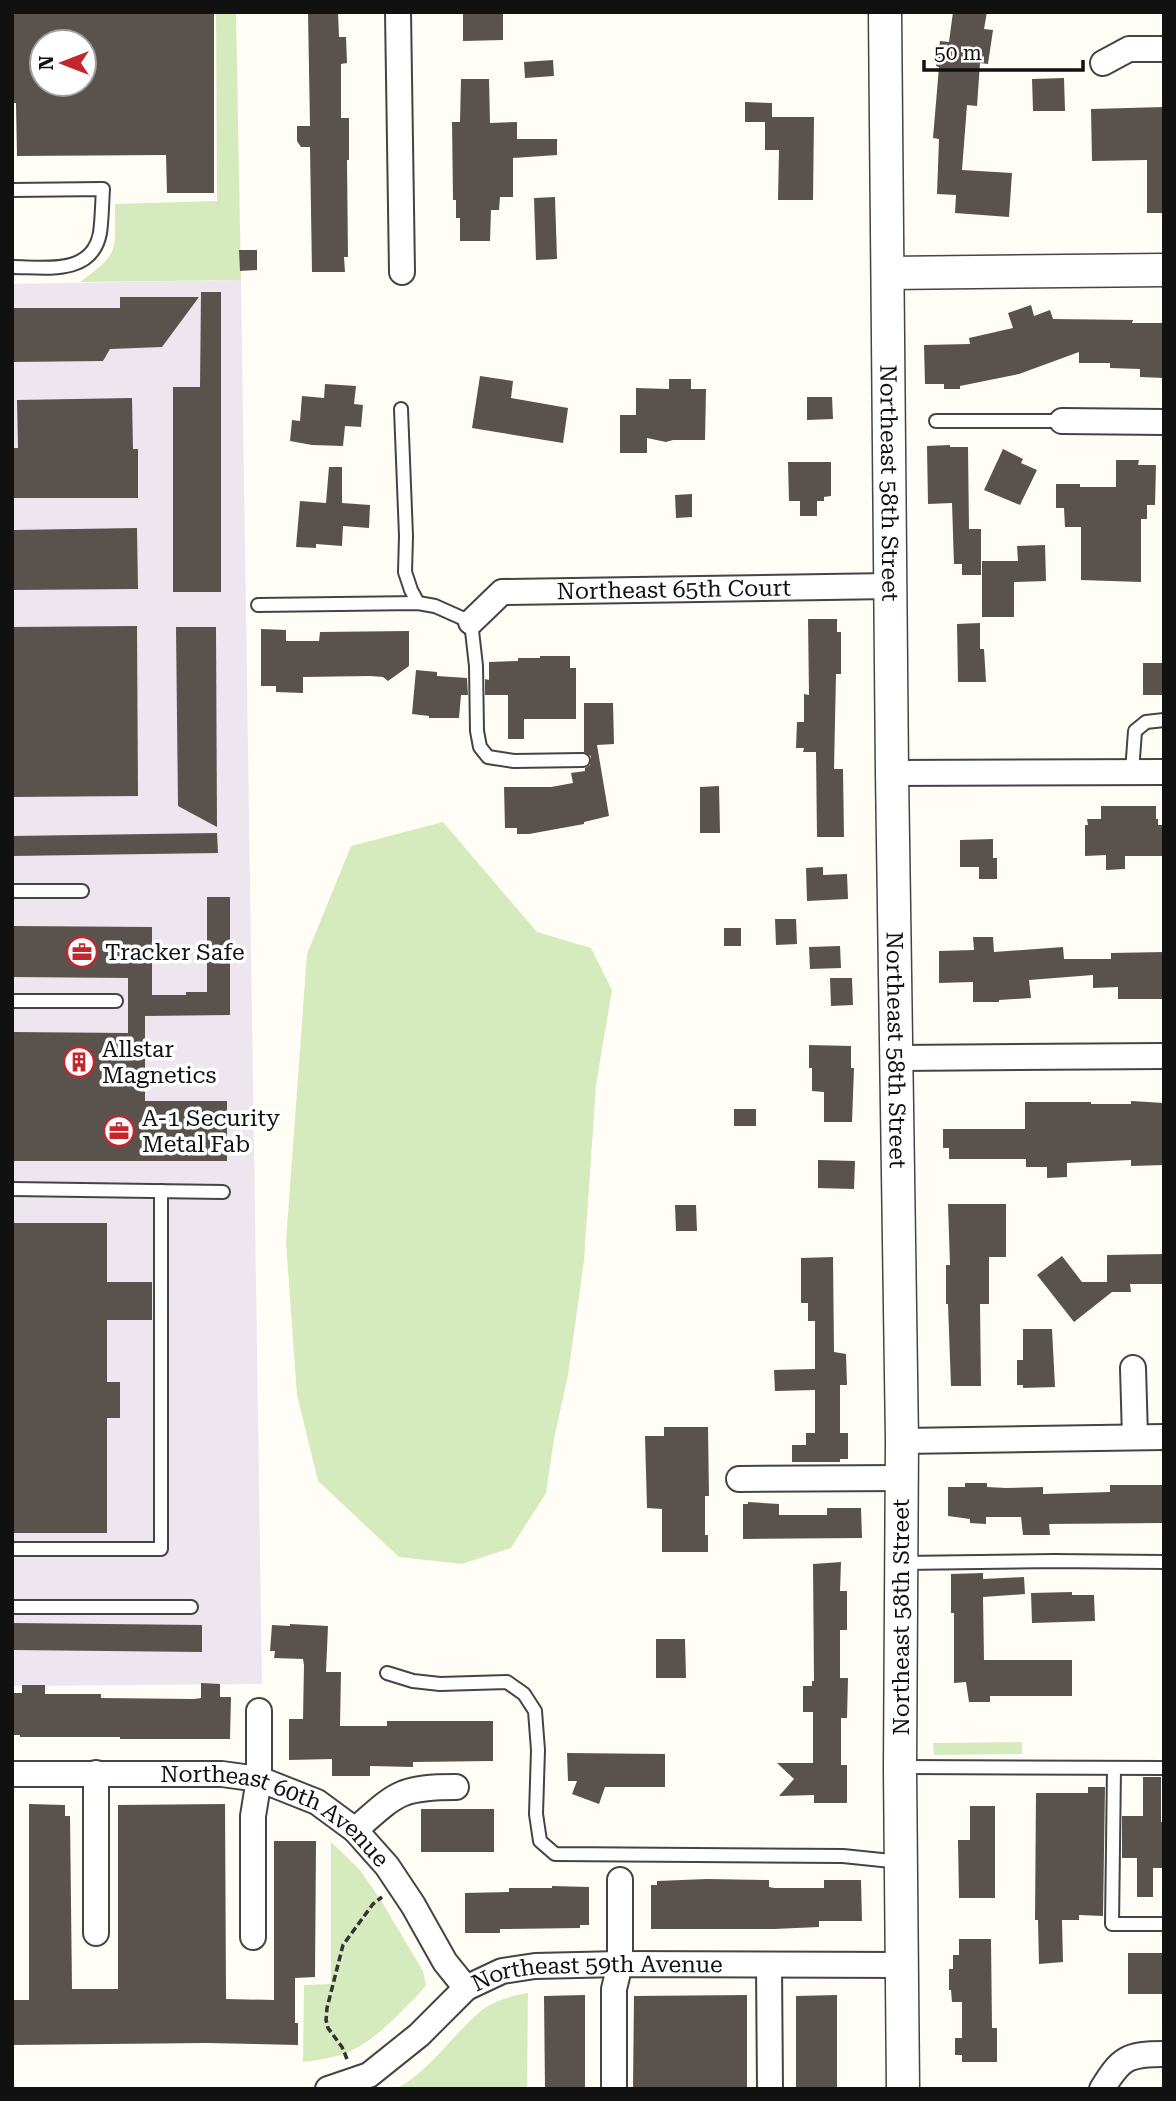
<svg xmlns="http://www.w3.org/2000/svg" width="1176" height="2101" font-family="'Roboto Serif',serif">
<rect width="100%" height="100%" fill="#fffdf5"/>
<!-- industrial -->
<polygon fill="#eee6ef" points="241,280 262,1684 12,1686 12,284"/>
<!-- green -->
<g fill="#d5ebbd">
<path d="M 216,12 L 236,12 L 241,280 L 80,282 C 120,253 115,252 115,204 L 217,201 Z"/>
<polygon points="443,822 537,932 591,948 612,990 596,1085 584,1261 568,1375 554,1439 546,1493 511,1548 462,1564 399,1557 318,1481 297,1395 286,1242 307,954 351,846"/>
<polygon points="1022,1742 1022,1754 934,1755 933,1743"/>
<path d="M 331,1842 L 360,1870 L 382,1902 L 423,1971 L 426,1985 C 418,1996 408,2004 399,2014 C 366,2046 350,2057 303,2062 L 304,1985 L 331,1984 Z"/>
<path d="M 528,1993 L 527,2089 L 396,2089 C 431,2070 452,2035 482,2010 C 494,2001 513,1995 528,1993 Z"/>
</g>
<!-- building -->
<g fill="#5a524d" fill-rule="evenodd">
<path d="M 12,12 L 214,12 L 214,193 L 167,193 L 166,155 L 17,156 L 16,103 L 12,103 ZM 42,42 L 84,42 L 84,84 L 42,84 Z"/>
<polygon points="308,12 338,12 339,37 346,37 347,63 341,64 341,118 349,118 349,160 347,160 348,257 344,257 345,272 312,272 310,147 301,147 297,141 297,126 310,126"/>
<polygon points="463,12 503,12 503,40 463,41"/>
<polygon points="953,12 987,12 984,29 993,30 988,64 980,63 977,106 967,105 962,170 1012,173 1009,217 955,213 956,195 937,194 939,139 933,138 939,67 936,66 940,41 949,42"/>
<polygon points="553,60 554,76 525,78 524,62"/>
<polygon points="1064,78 1065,111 1033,111 1032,79"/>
<polygon points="461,79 489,79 490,123 517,122 517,139 557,139 557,155 513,158 513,197 500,197 499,210 491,210 490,241 460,241 460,218 456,218 456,200 453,200 452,122 460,122"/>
<polygon points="745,102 772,103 772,117 814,117 813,200 778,200 779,150 765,150 765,122 745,122"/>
<polygon points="1164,107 1164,213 1147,213 1147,160 1092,161 1091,109"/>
<polygon points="555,197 557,259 536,260 534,198"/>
<polygon points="239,250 257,250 257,270 240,271"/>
<polygon points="201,292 221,292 221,592 173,592 173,387 200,387"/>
<polygon points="120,297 199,297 162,347 110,349 103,361 12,362 12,308 120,308"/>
<polygon points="1031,305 1034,316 1050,310 1053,319 1133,320 1132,323 1164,323 1164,378 1140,377 1140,369 1110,368 1110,363 1079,363 1079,352 1019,374 960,386 960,389 944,389 944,384 925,384 924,345 970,344 969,338 1013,328 1008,313"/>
<polygon points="480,376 513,381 511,398 568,408 563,443 472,428"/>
<polygon points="669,379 691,379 691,389 706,389 705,440 673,440 666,442 647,438 647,453 620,453 620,415 636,415 636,388 669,389"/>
<polygon points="325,384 356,386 354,404 363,405 361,427 345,426 343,446 312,445 290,441 292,420 300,421 302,396 324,398"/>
<polygon points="807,397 832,397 833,419 807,420"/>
<polygon points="132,398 133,449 138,449 138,498 12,498 12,448 18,448 17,400"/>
<polygon points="950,445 950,447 968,447 969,529 981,529 981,575 962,575 962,564 954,564 952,503 928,504 927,446"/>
<polygon points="1003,449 1023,459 1021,463 1037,470 1020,505 984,490"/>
<polygon points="1116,460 1139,460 1138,465 1156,465 1155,505 1147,505 1147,519 1141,519 1141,582 1081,580 1081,527 1065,527 1064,508 1056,508 1056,484 1080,484 1080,487 1116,487"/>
<polygon points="788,462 831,462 831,496 824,497 824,501 817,501 817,516 800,516 800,501 789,501"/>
<polygon points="329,467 342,467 342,503 370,505 369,528 343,526 342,546 316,544 316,548 296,547 300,501 326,503"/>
<polygon points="692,494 692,517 676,518 675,495"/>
<polygon points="137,528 138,589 12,590 12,530"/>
<polygon points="1045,545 1046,581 1014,582 1014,617 982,617 982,561 1018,561 1017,546"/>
<polygon points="808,619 837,619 837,632 841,632 841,674 836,674 834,769 843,769 844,837 817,837 816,752 803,752 804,748 796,748 797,722 804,722 804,694 809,695"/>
<polygon points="980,623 980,649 984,649 986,682 958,682 957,624"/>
<polygon points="137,626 138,796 12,797 12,627"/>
<polygon points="176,627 216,627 217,827 178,806"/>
<polygon points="261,629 286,630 286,641 319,641 320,632 409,631 409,666 388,681 383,677 370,676 303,677 303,693 276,692 276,686 261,686"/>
<polygon points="540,656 570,656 570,668 576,668 576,719 524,719 524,739 508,739 508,695 485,695 485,679 489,680 489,662 518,661 518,658 540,658"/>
<rect x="1143" y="663" width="21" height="32"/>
<polygon points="416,670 437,672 437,676 467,678 468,695 461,695 459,718 429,718 429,716 412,714"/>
<polygon points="584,703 613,703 614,744 597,745 609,816 584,822 584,824 529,834 517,834 517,828 505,828 504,787 551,787 573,783 571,773 585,771 585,768 590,765 591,756 584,752"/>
<polygon points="719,786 720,833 700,833 700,787"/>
<polygon points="1101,806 1156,806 1156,819 1158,819 1158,825 1164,825 1164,856 1125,856 1125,869 1106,870 1106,855 1085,856 1085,825 1088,825 1087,819 1101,819"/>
<polygon points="217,833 218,853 12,856 12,836"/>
<polygon points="993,839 993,858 997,858 997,879 979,879 979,867 960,867 960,840"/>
<polygon points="823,867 823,875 847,874 848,899 807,901 806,868"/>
<polygon points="207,897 230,897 230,1015 145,1016 145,1101 227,1101 227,1161 12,1161 12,1032 128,1033 128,978 12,977 12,926 152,927 152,995 186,995 186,992 207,992"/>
<polygon points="775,919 796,919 797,944 776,945"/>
<rect x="724" y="928" width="17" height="18"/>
<polygon points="973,937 993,937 994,952 1063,947 1064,959 1111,959 1111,953 1164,952 1164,999 1118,999 1118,987 1093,988 1093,975 1029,980 1031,998 999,1000 999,1002 973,1002 973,982 939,983 939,951 974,950"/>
<polygon points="840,946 841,968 810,969 809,947"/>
<polygon points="830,978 852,978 853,1005 831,1006"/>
<polygon points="809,1045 851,1046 851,1068 854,1068 852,1122 824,1122 824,1092 812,1091 812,1068 809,1068"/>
<polygon points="1131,1101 1164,1103 1164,1165 1131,1166 1131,1160 1067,1163 1067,1177 1047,1178 1047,1167 1026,1167 1026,1159 949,1159 949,1148 943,1148 943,1129 1025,1129 1025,1102 1091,1102 1091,1104 1131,1104"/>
<rect x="734" y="1109" width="22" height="17"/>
<polygon points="818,1160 855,1161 854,1189 818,1188"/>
<polygon points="948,1204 1006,1204 1006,1257 989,1257 989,1304 980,1304 981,1386 951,1386 948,1304 946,1304 946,1265 950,1265"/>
<polygon points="675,1205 696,1205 697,1231 676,1231"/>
<polygon points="12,1223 107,1223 107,1282 152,1282 152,1320 107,1320 107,1382 120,1382 120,1418 107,1418 107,1533 12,1533"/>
<polygon points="1164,1254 1164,1284 1130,1284 1131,1292 1112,1292 1074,1322 1037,1275 1062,1256 1082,1282 1107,1282 1107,1255"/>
<polygon points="833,1257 834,1352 846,1354 847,1385 840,1385 840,1433 848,1433 848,1459 840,1459 840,1462 792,1462 792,1445 806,1445 806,1433 815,1433 815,1390 775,1391 774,1370 815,1369 815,1321 808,1321 808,1303 801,1303 801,1258"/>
<polygon points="1023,1329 1052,1329 1055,1387 1023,1388 1023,1385 1017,1385 1017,1360 1023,1360"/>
<polygon points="664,1427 708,1427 709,1496 705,1496 705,1535 708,1535 708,1552 662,1552 662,1509 647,1508 645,1436 664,1436"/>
<polygon points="965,1483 987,1483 987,1487 1006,1488 1043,1487 1043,1494 1110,1492 1110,1485 1164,1485 1164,1523 1049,1524 1050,1535 1023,1535 1021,1517 986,1517 986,1524 970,1523 970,1519 948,1516 948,1487 965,1487"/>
<polygon points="748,1502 779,1504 779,1515 827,1515 827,1508 861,1508 862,1538 743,1539 743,1504 748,1504"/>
<polygon points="841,1562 840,1591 847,1591 847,1630 840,1630 840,1678 848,1678 847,1718 841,1718 841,1765 847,1765 847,1803 814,1803 814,1795 779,1796 794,1779 777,1763 813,1763 813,1712 803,1712 803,1686 812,1686 812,1681 814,1681 813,1564"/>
<polygon points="983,1573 983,1579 1024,1577 1025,1594 983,1597 984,1660 1072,1660 1072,1696 990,1696 990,1702 969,1702 966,1682 954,1683 954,1613 951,1613 951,1574"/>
<polygon points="1072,1592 1072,1595 1094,1595 1095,1621 1032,1623 1031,1593"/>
<polygon points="12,1623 202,1625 202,1652 12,1650"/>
<polygon points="290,1624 328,1626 326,1672 341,1672 340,1726 387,1726 387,1721 493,1721 493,1761 413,1762 413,1767 370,1766 370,1776 332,1776 332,1759 289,1760 289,1719 303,1719 304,1665 303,1659 274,1658 275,1651 270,1651 272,1625 290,1626"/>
<polygon points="656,1639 685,1639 686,1678 656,1678"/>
<polygon points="201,1683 220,1684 220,1697 231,1697 230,1739 120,1739 120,1737 20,1737 20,1735 12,1735 12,1693 22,1693 22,1685 45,1685 45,1694 101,1694 101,1698 194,1699 201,1698"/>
<polygon points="567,1753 665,1754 665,1787 605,1787 599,1804 572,1794 577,1781 568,1781"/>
<polygon points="1143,1777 1161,1777 1161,1822 1164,1822 1164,1868 1153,1868 1153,1897 1137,1897 1137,1858 1122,1858 1122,1816 1143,1816"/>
<polygon points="1088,1787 1105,1787 1103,1916 1079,1915 1079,1920 1062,1920 1063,1962 1039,1964 1038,1920 1035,1920 1036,1793 1088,1793"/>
<polygon points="29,1804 65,1805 65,1816 70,1816 72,1989 118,1989 118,1805 225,1804 226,1999 274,2000 274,1841 316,1841 315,1977 295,1978 295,2023 298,2023 298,2045 206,2043 12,2045 12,2000 29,2000"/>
<polygon points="970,1806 995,1806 995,1898 959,1898 958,1840 970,1840"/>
<rect x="421" y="1809" width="73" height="43"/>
<polygon points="707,1879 769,1880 769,1887 774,1888 824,1888 824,1880 861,1880 862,1921 819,1921 819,1927 774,1929 651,1929 651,1885 657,1885 657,1881"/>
<polygon points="552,1886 589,1887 589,1925 580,1925 580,1928 500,1929 500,1933 465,1933 465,1893 509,1892 509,1888 552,1888"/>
<polygon points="959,1939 991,1939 992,2028 997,2028 997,2062 962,2062 962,2055 955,2055 955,2038 962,2038 962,2002 952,2002 951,1990 949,1990 949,1969 953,1969 953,1955 959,1955"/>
<rect x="1128" y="1953" width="36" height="41"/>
<polygon points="585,1995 585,2089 545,2089 544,1996"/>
<polygon points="747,1995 747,2089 633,2089 634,1996"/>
<polygon points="837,1995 837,2089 796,2089 796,1996"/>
</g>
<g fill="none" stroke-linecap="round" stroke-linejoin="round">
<!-- service casing -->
<g stroke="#444" stroke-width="16">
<g id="service">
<path d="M 12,190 L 103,189 C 102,203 102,219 100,233 C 92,276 45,267 12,267"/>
<polyline points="401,409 406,536 405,572 411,590 418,603"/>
<polyline points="936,421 1062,421"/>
<polyline points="258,605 418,603 435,606 471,622 476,666 477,731 480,747 488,757 514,761 583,760"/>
<polyline points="1132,772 1135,731 1146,722 1164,720"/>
<polyline points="12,891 82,891"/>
<polyline points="12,1001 116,1001"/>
<polyline points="12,1189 223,1192"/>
<polyline points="12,1549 161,1549 161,1191"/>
<polyline points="902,1563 1054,1561 1164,1562"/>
<polyline points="12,1607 191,1607"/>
<polyline points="387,1673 413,1681 440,1684 507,1682 524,1694 535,1711 538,1750 536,1814 540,1841 555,1854 843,1856 901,1862"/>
<polyline points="902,1767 1164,1768"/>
<polyline points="1114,1768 1112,1924 1164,1924"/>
</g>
</g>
<!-- minor casing -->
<g stroke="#444" stroke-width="28">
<g id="minor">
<polyline points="398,12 402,272"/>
<polyline points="1103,63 1129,49 1164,49"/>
<polyline points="1062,421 1164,422"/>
<path id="s1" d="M 471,622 L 502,592 L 891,586"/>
<polyline points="892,773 1164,772"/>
<polyline points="898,1058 1164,1056"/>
<polyline points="1133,1368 1135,1437"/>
<polyline points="902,1441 1164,1437"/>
<polyline points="739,1479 902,1478"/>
<polyline points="96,1773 96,1933"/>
<path id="s2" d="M 12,1774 L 222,1774 L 259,1779 L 317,1802 L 355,1830 L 387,1866 L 413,1905 L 445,1962 L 466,1988"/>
<path d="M 355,1830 C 396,1794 399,1787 456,1787"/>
<polyline points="253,1937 253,1816 259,1779 259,1711"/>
<polyline points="769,1966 770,2089"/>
<path id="s3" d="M 328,2089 L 369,2075 L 419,2035 L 466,1988 L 502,1971 L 535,1966 L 620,1964 L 902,1965"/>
<polyline points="614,2089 614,1989 620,1964 620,1880"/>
<path d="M 1102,2089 C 1121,2058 1127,2054 1164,2054"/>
</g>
</g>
<!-- tertiary casing -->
<g stroke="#444" stroke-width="35">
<g id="tertiary">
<path id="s4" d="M 885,12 L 892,773 L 902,1441 L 900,1769 L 903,2089"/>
<polyline points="888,273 1164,270"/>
</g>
</g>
<!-- path -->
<polyline stroke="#333" stroke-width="3.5" stroke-dasharray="7 3.5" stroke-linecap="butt" points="347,2059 342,2047 328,2028 326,2020 327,2008 343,1945 373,1904 382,1897"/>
<!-- service -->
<use href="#service" stroke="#fff" stroke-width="12"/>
<!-- minor -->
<use href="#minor" stroke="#fff" stroke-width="24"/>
<!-- tertiary -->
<use href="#tertiary" stroke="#fff" stroke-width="32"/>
</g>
<!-- icons -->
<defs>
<g id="office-ring" transform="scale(1.575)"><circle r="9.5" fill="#fff" stroke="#c4262e" stroke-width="1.5"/><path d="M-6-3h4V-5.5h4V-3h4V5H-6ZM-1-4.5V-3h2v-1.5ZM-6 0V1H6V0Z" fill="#c4262e"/></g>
<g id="building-ring" transform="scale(1.575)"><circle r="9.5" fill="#fff" stroke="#c4262e" stroke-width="1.5"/><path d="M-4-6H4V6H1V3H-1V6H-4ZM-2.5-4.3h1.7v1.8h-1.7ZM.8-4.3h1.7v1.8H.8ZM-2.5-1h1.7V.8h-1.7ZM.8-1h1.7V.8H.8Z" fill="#c4262e"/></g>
</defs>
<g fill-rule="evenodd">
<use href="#office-ring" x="82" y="952"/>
<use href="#building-ring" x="79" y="1062"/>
<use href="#office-ring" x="119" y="1131"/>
</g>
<g text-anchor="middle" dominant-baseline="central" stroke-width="7" stroke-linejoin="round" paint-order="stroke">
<!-- street labels -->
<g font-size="23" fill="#111" stroke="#fff">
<text stroke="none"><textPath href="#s4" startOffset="471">Northeast 58th Street</textPath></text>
<text stroke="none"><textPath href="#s1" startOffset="215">Northeast 65th Court</textPath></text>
<text stroke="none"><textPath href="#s4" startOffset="1038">Northeast 58th Street</textPath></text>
<text transform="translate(901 1617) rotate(-90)">Northeast 58th Street</text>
<text stroke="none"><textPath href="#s2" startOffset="275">Northeast 60th Avenue</textPath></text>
<text stroke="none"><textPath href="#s3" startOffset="308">Northeast 59th Avenue</textPath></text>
</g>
<!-- poi labels -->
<g font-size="23" fill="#111" stroke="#fff" text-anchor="start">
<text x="105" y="952">Tracker Safe</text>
<text x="102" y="1049">Allstar<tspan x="102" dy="26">Magnetics</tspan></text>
<text x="142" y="1118">A-1 Security<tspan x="142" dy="26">Metal Fab</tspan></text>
</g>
</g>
<!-- border -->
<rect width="1176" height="2101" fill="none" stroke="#111111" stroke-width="28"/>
<!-- north arrow -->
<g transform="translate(63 63) rotate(270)"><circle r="33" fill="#ffffff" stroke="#a0a0a0" stroke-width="2"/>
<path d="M0-5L12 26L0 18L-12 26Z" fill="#c4262e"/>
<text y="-10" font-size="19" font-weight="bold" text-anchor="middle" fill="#111111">N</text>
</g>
<!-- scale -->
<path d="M924 60v10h159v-10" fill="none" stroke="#111111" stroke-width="3.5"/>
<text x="934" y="60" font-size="21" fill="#111111" stroke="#ffffff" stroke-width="5" paint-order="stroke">50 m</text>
</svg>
